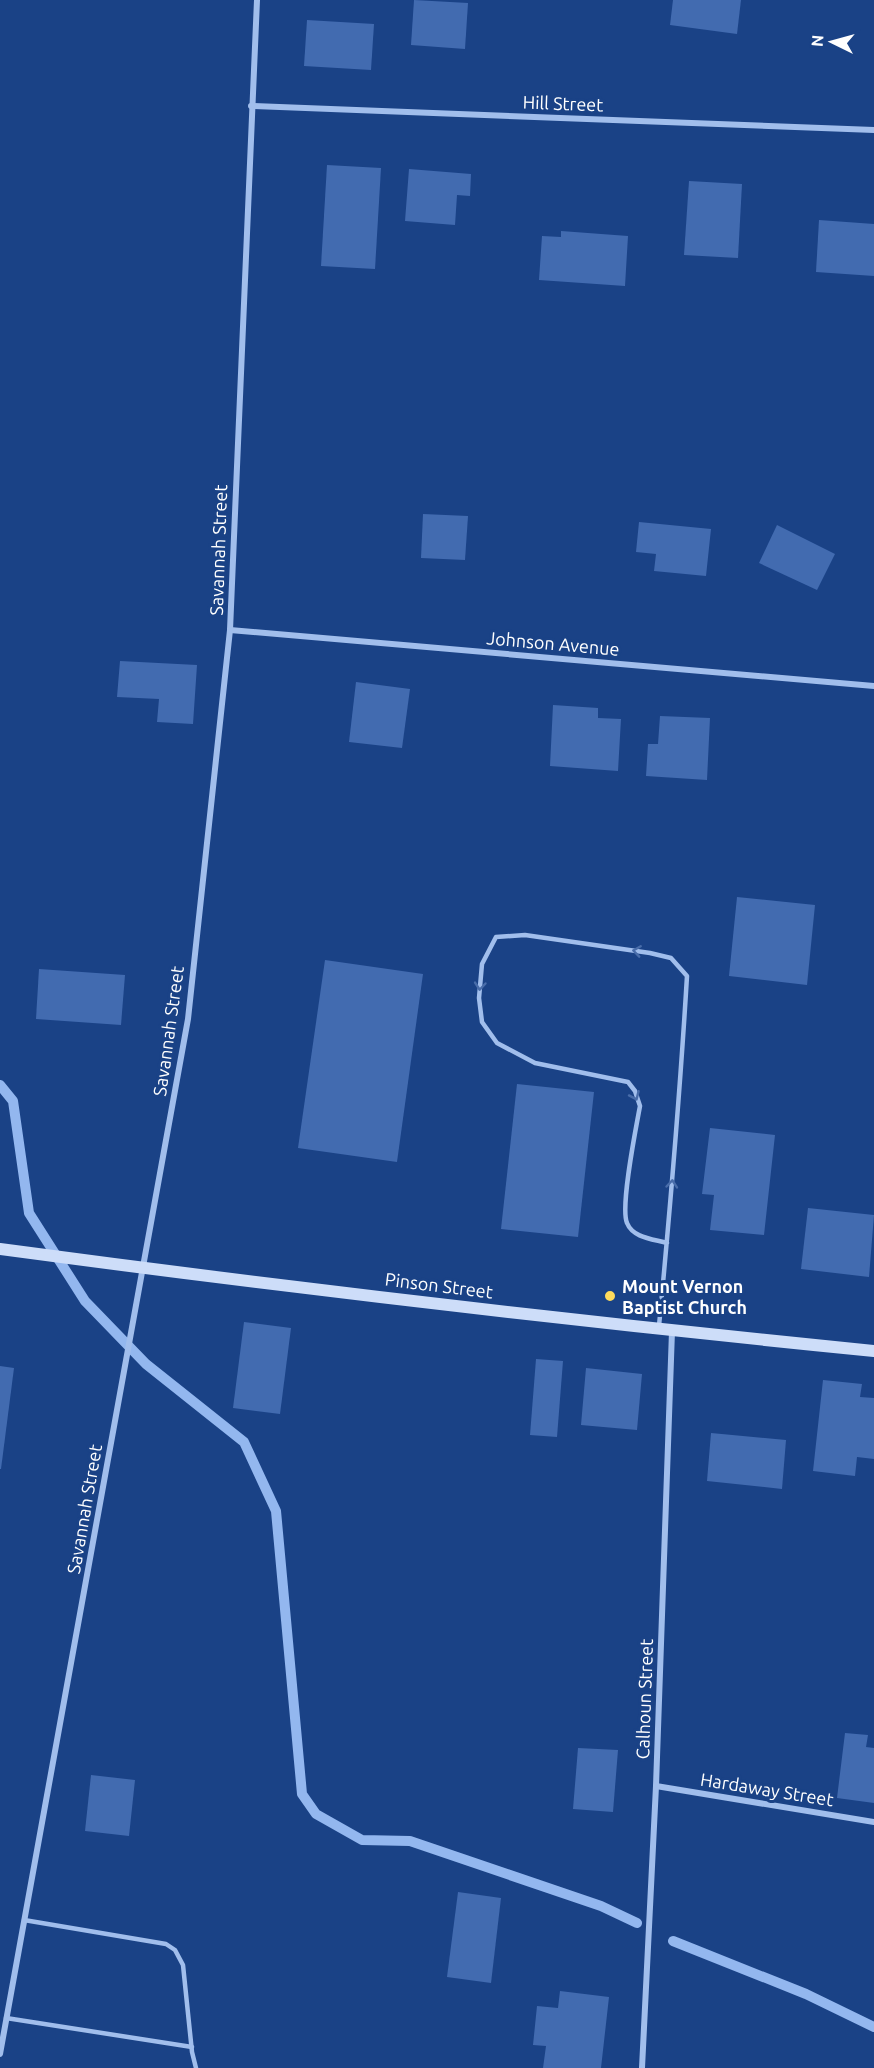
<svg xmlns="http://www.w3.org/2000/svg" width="874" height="2068" font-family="Ubuntu,sans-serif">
<rect width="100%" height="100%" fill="#1a4286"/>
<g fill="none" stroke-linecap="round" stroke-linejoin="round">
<!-- stream -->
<g stroke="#93b7ef" stroke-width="10">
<polyline points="0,1085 13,1101 29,1213 85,1301 146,1364 244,1442 276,1511 302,1794 316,1814 362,1840 410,1841 601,1906 637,1923"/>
<polyline points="673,1941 806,1994 874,2027"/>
</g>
</g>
<!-- building -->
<g fill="#426bb0">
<polygon points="414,0 468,3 465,49 411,45"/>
<polygon points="673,0 741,0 737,34 670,25"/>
<polygon points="307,20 374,24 371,70 304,66"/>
<polygon points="327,165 381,168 375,269 321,266"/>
<polygon points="409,169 471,174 470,196 457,195 455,225 405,221"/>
<polygon points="689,181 742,184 738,258 684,255"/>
<polygon points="819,220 874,224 874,276 816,272"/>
<polygon points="561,231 628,236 625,286 539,280 542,236 561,237"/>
<polygon points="423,514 468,516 465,560 421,558"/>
<polygon points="639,522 711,529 706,576 654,571 656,554 636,552"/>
<polygon points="777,525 835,554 817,590 759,563"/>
<polygon points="120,661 197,665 193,724 157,722 159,699 117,697"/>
<polygon points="356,682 410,689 402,748 349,742"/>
<polygon points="553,705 598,708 598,718 621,719 618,771 550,766"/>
<polygon points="660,716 710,718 707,780 646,776 648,744 658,744"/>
<polygon points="737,897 815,905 807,985 729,976"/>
<polygon points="325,960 423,974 397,1162 298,1148"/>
<polygon points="39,969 125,975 121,1025 36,1019"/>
<polygon points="517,1084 594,1092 578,1237 501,1229"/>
<polygon points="710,1128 775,1135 764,1235 710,1230 714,1195 702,1194"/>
<polygon points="808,1208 874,1215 869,1277 801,1269"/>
<polygon points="244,1322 291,1328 280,1414 233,1408"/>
<polygon points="536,1359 563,1361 557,1437 530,1435"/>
<polygon points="0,1366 14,1368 1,1469 0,1469"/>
<polygon points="586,1368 642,1374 637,1430 581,1425"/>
<polygon points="823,1380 862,1384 860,1397 874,1398 874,1459 857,1457 855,1476 813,1471"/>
<polygon points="711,1433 786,1440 782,1489 707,1481"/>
<polygon points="845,1733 868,1735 866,1747 874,1748 874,1803 837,1798"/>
<polygon points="578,1748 618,1750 613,1812 573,1809"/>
<polygon points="91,1775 135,1780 129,1836 85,1831"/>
<polygon points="458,1892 501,1898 491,1983 447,1977"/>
<polygon points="560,1991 609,1997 601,2068 543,2068 546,2046 533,2045 537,2006 558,2008"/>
</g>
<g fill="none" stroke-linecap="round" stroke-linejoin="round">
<!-- lane -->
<g stroke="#a1beec" stroke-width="4.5">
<path d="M 659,1326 C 670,1210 680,1093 687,976 L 671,958 L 650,953 L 525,935 L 496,937 L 482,964 L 479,998 L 482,1022 L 497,1043 L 535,1063 L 628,1082 L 635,1091 L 640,1106 C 636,1128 620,1207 627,1223 C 633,1238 653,1239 667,1243"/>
<polyline points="24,1920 166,1944 175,1950 183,1965 192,2052 196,2068"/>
<polyline points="6,2018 192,2047"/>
</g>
<!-- street -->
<g stroke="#a1beec" stroke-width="6">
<polyline points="251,106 874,130"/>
<polyline points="230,630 874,686"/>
<polyline points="656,1786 874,1822"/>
<polyline points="0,2054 188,1019 230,630 257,0"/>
<polyline points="642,2068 656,1786 672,1331"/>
</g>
<!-- secondary -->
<path stroke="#cdddf9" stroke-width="12" d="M 0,1249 C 291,1288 582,1322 874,1351"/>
</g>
<!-- one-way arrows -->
<defs><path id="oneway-chevron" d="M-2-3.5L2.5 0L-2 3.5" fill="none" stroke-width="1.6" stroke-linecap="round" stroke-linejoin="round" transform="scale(1.5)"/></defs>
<g stroke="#496daa">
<use href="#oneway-chevron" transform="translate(637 951) rotate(-172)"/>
<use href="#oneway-chevron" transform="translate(480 986) rotate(95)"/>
<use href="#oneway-chevron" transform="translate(635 1096) rotate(66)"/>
<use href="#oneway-chevron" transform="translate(672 1184) rotate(-85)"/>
</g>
<!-- markers -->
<circle fill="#ffdb5c" stroke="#1a4286" stroke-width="2" cx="610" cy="1296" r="6"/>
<g text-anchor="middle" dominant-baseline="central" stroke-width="6" stroke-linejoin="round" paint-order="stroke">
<!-- street labels -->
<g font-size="18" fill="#fff" stroke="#1a4286">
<text transform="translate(563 103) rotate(2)">Hill Street</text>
<text transform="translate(218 550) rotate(-88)">Savannah Street</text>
<text transform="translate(553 643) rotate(5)">Johnson Avenue</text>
<text transform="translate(168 1031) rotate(-82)">Savannah Street</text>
<text transform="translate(439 1285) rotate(7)">Pinson Street</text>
<text transform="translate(84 1509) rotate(-80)">Savannah Street</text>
<text transform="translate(644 1699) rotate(-88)">Calhoun Street</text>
<text transform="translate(767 1789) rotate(9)">Hardaway Street</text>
</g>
<!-- poi labels -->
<g font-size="18" font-weight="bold" fill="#fff" stroke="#1a4286" text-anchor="start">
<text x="622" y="1286">Mount Vernon<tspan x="622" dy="21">Baptist Church</tspan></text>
</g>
</g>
<!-- north arrow -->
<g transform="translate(832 42) rotate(275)" stroke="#1a4286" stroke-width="4.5" paint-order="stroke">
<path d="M0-4.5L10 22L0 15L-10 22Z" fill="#ffffff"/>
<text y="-9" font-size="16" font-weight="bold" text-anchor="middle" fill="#ffffff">N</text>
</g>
</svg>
